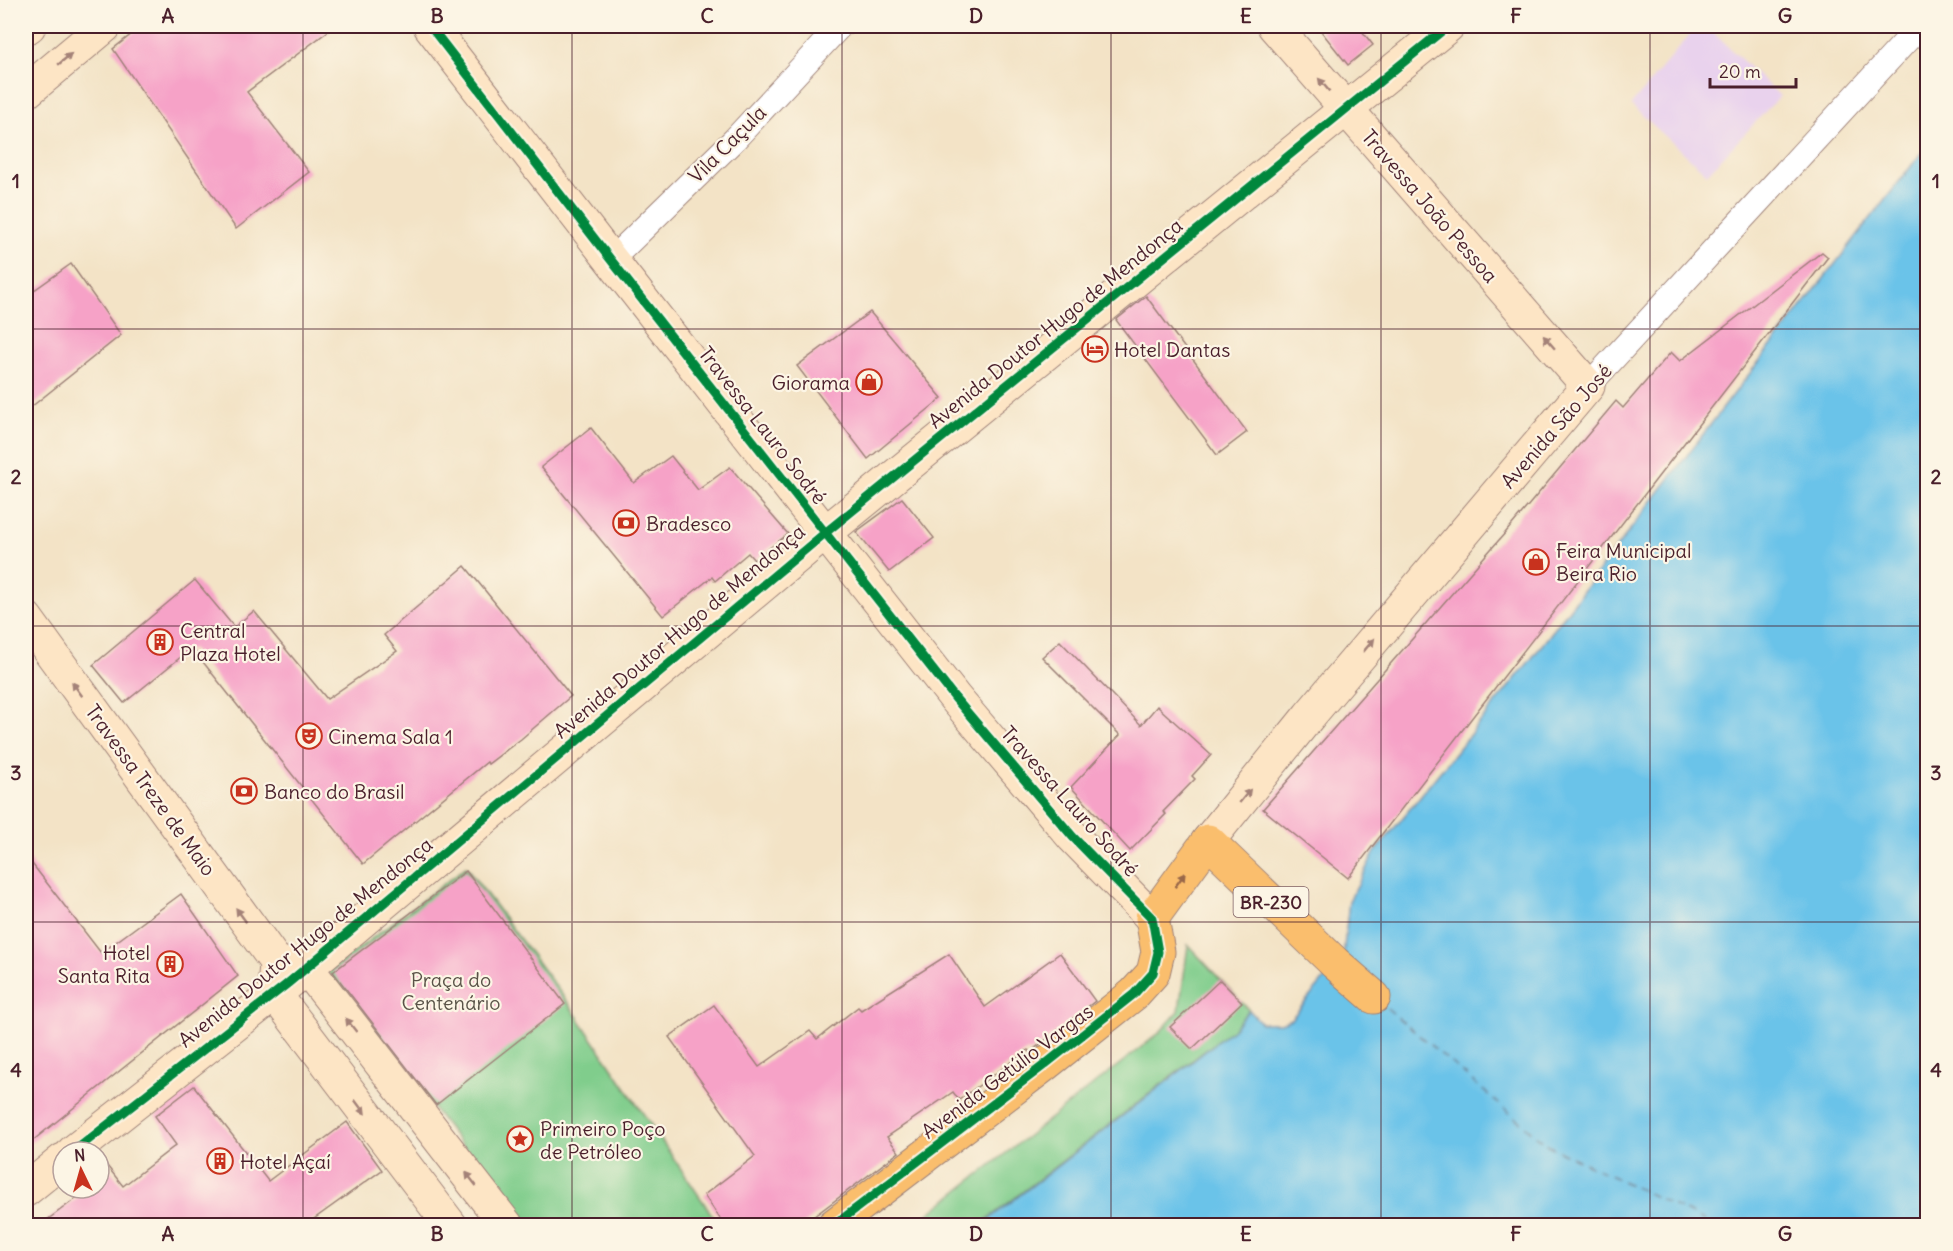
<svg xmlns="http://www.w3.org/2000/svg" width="1953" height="1251" font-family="Delius,sans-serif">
<rect width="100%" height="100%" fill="#fcf5e5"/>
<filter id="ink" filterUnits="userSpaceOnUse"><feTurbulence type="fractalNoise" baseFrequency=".0167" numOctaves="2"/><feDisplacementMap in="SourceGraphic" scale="12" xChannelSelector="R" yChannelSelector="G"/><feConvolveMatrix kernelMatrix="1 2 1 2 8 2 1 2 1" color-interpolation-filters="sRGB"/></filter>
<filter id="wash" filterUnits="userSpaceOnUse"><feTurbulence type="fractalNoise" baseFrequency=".008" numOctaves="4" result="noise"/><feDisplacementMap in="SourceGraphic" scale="24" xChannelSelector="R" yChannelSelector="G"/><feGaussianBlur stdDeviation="1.35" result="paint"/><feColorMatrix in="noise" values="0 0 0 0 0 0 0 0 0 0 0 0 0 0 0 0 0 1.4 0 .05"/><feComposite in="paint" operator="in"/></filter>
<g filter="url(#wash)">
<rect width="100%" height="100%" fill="#f3e3c6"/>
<!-- built -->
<polygon fill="#e9d2ed" points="1697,26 1706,26 1780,96 1707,174 1631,105"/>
<!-- green -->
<g fill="#80cd8c" stroke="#65765c" stroke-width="1.5">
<polygon points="466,867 568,1003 719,1225 523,1225 328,972"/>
<polygon points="1188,945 1249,1010 1233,1029 980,1225 913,1226 1158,1034 1179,1011"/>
</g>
<!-- water -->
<polygon fill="#6bc3e9" stroke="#5a718a" stroke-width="1.5" points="1927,146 1927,1225 980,1226 1183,1069 1233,1029 1249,1010 1261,1023 1281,1023 1291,1019 1343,957 1349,901 1375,852 1532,658 1740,386"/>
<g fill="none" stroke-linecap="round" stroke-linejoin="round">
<!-- ferry -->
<polyline stroke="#545064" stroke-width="1.5" stroke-dasharray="8 6" stroke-linecap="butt" points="1387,1008 1547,1145 1716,1226"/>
</g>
<g id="blocks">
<!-- building -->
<g fill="#f6a2c7">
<polygon points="142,26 335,26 247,92 309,172 236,229 113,49"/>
<polygon points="1317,26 1358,26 1373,45 1348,65"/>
<polygon points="1822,252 1828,257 1348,878 1263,809 1506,532 1616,401 1623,408 1671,352 1680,361"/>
<polygon points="71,264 121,335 26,411 26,296"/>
<polygon points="1146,296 1247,432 1217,455 1116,320"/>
<polygon points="870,312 942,398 868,459 797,366"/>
<polygon points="591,428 634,483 671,456 698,490 730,467 788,534 754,560 748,553 715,581 712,577 663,616 541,467"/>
<polygon points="902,498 934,538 889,572 856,532"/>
<polygon points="465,566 571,696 521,739 488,764 487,762 363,864 192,648 124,703 93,665 195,580 234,627 254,611 327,699 397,651 384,635"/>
<polygon points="1060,641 1141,725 1157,706 1211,755 1192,776 1195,779 1163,812 1166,814 1130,851 1071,787 1120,735 1042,657"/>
<polygon points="26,856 101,953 181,894 238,976 26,1146"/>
<polygon points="466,871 565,1004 436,1105 333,972"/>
<polygon points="1060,953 1095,1001 1030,1052 1028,1050 959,1100 953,1092 887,1137 899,1152 801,1226 725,1226 704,1195 755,1156 669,1037 714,1005 759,1067 810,1031 817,1039 858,1007 861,1010 949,954 985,1007"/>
<polygon points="1220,980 1242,1002 1192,1049 1170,1027"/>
<polygon points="194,1086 268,1181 347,1122 382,1170 304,1226 39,1226 90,1188 99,1188 99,1156 123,1186 176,1145 155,1116"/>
</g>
</g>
</g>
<g filter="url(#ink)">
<use href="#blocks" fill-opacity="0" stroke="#9e8178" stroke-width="1.5"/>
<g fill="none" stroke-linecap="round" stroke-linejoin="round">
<!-- street casing -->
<g stroke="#9e8178" stroke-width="26">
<g id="street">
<polyline points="611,260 735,139 840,26"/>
<polyline points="1588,386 1920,26"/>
</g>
</g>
<!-- secondary casing -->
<g stroke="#9e8178" stroke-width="35">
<g id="secondary">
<polyline points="430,26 611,260 955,698 1073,837 1152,918"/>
<polyline points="26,28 29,26"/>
<polyline points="26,92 105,26"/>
<polyline points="26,618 276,962 274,993 451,1226"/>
<polyline points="1208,841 1309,716 1588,386 1274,26"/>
<polyline points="286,964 306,967 507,1226"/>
<polyline points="73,1152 287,984 825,533 1448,26"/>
<polyline points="26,1190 63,1160"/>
</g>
</g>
<!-- primary casing -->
<g stroke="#9e8178" stroke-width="35">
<polyline id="primary" points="833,1226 1043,1066 1134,994 1153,973 1158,952 1152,918 1208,841 1335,963 1374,997"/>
</g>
<!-- street -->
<use href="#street" stroke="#fff" stroke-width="24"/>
<!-- secondary -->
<use href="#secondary" stroke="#fde5c5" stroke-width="33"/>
<!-- primary -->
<use href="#primary" stroke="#fabe6d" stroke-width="33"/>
<!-- cycleway casing -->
<g stroke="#fcf5e5" stroke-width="13">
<g id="cycleway">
<polyline points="430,26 611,260 955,698 1073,837 1152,918 1158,952 1153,973 1134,994 1043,1066 833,1226"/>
<polyline points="73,1152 287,984 825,533 1448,26"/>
</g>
</g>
<!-- cycleway -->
<use href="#cycleway" stroke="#00873e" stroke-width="9"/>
</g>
<!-- one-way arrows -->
<defs><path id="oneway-solid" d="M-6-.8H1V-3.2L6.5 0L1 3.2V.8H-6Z" transform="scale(1.5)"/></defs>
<g fill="#a48278">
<use href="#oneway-solid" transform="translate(65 59) rotate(-40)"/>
<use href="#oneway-solid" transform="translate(1324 85) rotate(-130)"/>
<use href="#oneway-solid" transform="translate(1549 342) rotate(-131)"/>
<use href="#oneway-solid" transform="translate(1369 645) rotate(-50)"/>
<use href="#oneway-solid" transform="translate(77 689) rotate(-126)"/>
<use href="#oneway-solid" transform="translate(1245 796) rotate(-51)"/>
<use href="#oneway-solid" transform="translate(241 915) rotate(-126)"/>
<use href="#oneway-solid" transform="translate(351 1025) rotate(-128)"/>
<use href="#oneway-solid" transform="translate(360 1107) rotate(53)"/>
<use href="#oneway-solid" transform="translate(471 1179) rotate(-128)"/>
</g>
<use fill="#996749" href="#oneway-solid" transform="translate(1180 880) rotate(-54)"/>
</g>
<!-- grid -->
<path fill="none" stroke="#4a1f2b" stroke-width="1.5" stroke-opacity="0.55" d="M 303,26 L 303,1226M 572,26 L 572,1226M 842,26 L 842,1226M 1111,26 L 1111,1226M 1381,26 L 1381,1226M 1650,26 L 1650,1226M 26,329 L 1928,329M 26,626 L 1928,626M 26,922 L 1928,922"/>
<!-- icons -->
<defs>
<g id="hotel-ring" transform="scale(1.35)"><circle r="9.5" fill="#fcf5e5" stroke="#c8321e" stroke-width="1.5"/><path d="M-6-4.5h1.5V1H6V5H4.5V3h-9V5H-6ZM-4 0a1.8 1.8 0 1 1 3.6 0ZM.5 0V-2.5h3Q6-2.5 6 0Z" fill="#c8321e"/></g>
<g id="shop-ring" transform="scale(1.35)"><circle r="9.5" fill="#fcf5e5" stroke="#c8321e" stroke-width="1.5"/><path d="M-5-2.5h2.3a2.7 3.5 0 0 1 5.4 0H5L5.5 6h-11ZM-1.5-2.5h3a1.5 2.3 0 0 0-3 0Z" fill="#c8321e"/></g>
<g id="bank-ring" transform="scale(1.35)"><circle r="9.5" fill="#fcf5e5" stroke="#c8321e" stroke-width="1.5"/><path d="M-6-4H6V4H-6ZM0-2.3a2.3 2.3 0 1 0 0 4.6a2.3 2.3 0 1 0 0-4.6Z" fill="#c8321e"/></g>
<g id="building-ring" transform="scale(1.35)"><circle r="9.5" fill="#fcf5e5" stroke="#c8321e" stroke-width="1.5"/><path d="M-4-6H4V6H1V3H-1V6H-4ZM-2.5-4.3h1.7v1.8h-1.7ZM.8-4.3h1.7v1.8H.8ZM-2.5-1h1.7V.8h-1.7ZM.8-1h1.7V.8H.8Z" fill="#c8321e"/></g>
<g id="theatre-ring" transform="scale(1.35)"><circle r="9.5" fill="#fcf5e5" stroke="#c8321e" stroke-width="1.5"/><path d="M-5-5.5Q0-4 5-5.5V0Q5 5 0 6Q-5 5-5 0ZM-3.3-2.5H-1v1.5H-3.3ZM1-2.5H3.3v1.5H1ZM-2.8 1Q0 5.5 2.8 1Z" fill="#c8321e"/></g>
<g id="sight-ring" transform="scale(1.35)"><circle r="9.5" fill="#fcf5e5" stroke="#c8321e" stroke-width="1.5"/><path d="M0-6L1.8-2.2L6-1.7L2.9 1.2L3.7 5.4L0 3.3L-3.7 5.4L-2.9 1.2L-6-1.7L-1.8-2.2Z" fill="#c8321e"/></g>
</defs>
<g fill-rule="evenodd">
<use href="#hotel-ring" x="1095" y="349"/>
<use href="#shop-ring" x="869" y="382"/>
<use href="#bank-ring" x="626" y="523"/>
<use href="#shop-ring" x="1536" y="562"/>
<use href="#building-ring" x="160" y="642"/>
<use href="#theatre-ring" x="309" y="736"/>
<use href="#bank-ring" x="244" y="791"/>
<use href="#building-ring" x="170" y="964"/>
<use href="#sight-ring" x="520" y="1139"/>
<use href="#building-ring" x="220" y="1161"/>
</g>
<g text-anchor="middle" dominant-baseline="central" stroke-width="4.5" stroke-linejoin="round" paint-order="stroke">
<!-- shield labels -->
<rect fill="#fcf5e5" stroke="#7f5f63" stroke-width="1.5" x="1233.5" y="887" width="75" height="30" rx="4.5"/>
<g font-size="18" font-weight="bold" fill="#4a1f2b">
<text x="1271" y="902">BR-230</text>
</g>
<!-- street labels -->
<g font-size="20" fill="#4a1f2b" stroke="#fcf5e5">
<text transform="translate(727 144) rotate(-45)">Vila Caçula</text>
<text transform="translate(1430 206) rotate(49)">Travessa João Pessoa</text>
<text transform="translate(1055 323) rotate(-39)">Avenida Doutor Hugo de Mendonça</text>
<text transform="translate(763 425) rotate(52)">Travessa Lauro Sodré</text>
<text transform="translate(1556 426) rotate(-49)">Avenida São José</text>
<text transform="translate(679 631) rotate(-40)">Avenida Doutor Hugo de Mendonça</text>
<text transform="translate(151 790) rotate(54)">Travessa Treze de Maio</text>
<text transform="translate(1070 801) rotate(48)">Travessa Lauro Sodré</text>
<text transform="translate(305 942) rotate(-39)">Avenida Doutor Hugo de Mendonça</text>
<text transform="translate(1007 1071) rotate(-37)">Avenida Getúlio Vargas</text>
</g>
<!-- poi labels -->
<g font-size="20" fill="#4a1f2b" stroke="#fcf5e5" text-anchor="start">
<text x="1114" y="349">Hotel Dantas</text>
<text x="850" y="382" text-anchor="end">Giorama</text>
<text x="646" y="523">Bradesco</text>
<text x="1556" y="550">Feira Municipal<tspan x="1556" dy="23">Beira Rio</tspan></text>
<text x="180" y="630">Central<tspan x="180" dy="23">Plaza Hotel</tspan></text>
<text x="328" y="736">Cinema Sala 1</text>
<text x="264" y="791">Banco do Brasil</text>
<text x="150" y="952" text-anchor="end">Hotel<tspan x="150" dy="23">Santa Rita</tspan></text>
<text x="540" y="1128">Primeiro Poço<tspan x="540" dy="23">de Petróleo</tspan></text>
<text x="240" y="1161">Hotel Açaí</text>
</g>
<!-- park labels -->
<g font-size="20" fill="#5a5348" stroke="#fcf5e5">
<text x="451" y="979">Praça do<tspan x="451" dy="23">Centenário</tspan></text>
</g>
</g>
<!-- margin -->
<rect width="1953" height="1251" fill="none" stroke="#fcf5e5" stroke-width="66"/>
<!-- north arrow -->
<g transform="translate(81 1170) rotate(355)"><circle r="28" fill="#fcf5e5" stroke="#b59f9b" stroke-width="1.5"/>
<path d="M0-4.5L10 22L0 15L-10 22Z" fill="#c8321e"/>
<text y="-9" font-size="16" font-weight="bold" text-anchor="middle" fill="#4a1f2b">N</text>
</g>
<!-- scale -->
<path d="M1710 78v9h86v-9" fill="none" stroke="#4a1f2b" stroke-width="3"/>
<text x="1719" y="78" font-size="18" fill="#4a1f2b" stroke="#fcf5e5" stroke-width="4.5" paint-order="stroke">20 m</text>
<rect x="33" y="33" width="1887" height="1185" fill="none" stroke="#4a1f2b" stroke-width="2"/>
<g font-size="20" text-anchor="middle" font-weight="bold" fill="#4a1f2b">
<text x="168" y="23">A</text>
<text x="437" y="23">B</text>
<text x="707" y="23">C</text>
<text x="976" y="23">D</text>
<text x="1246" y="23">E</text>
<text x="1516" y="23">F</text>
<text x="1785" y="23">G</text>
<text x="16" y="188">1</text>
<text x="1936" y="188">1</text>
<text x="16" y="484">2</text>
<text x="1936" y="484">2</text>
<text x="16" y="780">3</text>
<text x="1936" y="780">3</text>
<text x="16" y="1077">4</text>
<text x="1936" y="1077">4</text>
<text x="168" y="1241">A</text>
<text x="437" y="1241">B</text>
<text x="707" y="1241">C</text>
<text x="976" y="1241">D</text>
<text x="1246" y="1241">E</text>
<text x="1516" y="1241">F</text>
<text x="1785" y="1241">G</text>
</g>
</svg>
